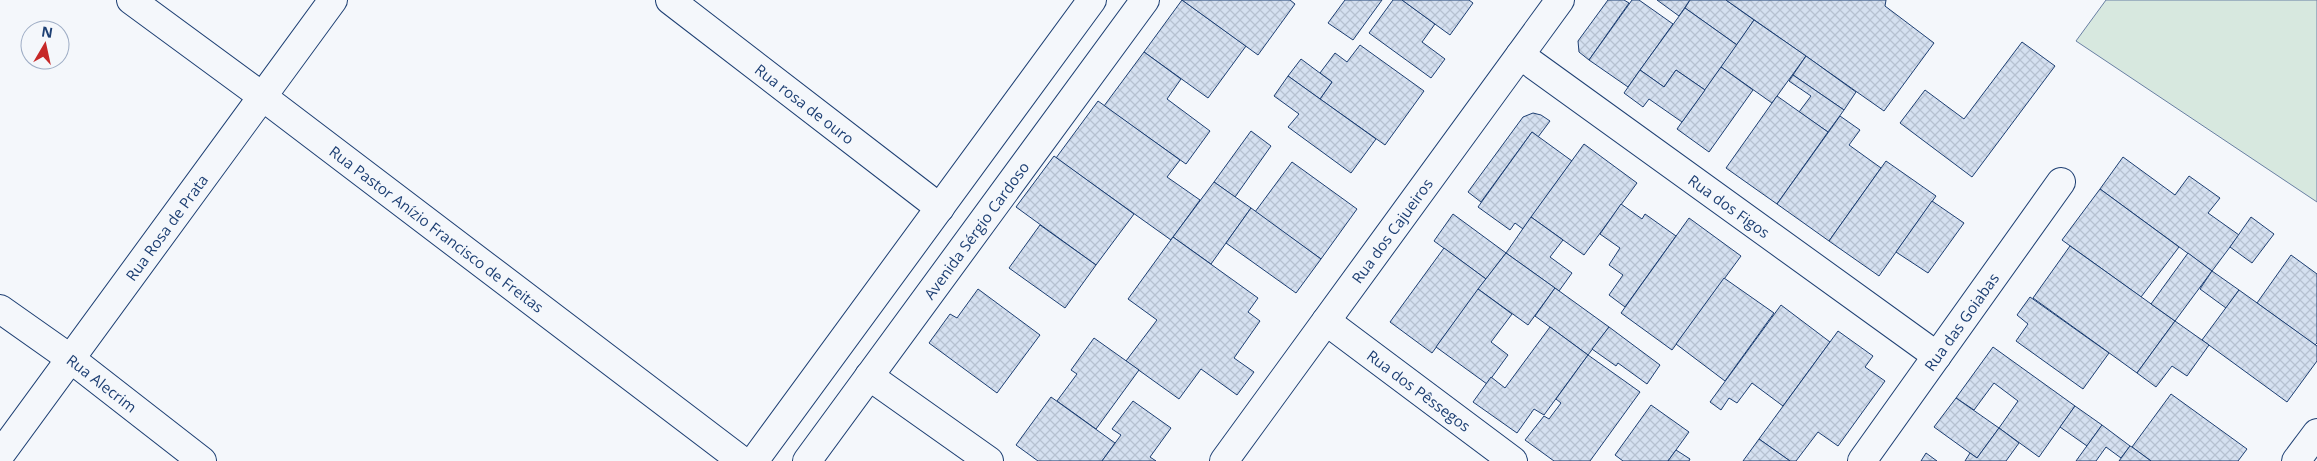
<svg xmlns="http://www.w3.org/2000/svg" width="2317" height="461" font-family="'Open Sans',sans-serif">
<defs>
<pattern id="building-cross-hatch" width="8" height="8" patternUnits="userSpaceOnUse" patternTransform="scale(1.25)"><rect width="8" height="8" fill="#d5e0f0"/><path d="M0 0l8 8M0 8l8-8" fill="none" stroke="#b6c1d1"/></pattern>
</defs>
<rect width="100%" height="100%" fill="#f4f7fb"/>
<!-- grass -->
<polygon fill="#d7e8df" stroke="#687fa3" points="2106,0 2317,0 2317,202 2076,41"/>
<!-- building -->
<g fill="url(#building-cross-hatch)" stroke="#1d3f73">
<polygon points="1182,0 1246,46 1208,98 1144,52"/>
<polygon points="1182,0 1290,0 1295,4 1258,55"/>
<polygon points="1345,0 1382,0 1353,40 1328,23"/>
<polygon points="1393,0 1402,0 1435,24 1422,42 1445,59 1431,78 1369,33"/>
<polygon points="1402,0 1469,0 1473,3 1450,35"/>
<polygon points="1608,0 1624,0 1629,3 1589,60 1579,52 1578,41"/>
<polygon points="1632,0 1639,0 1673,24 1628,87 1589,60"/>
<polygon points="1657,0 1690,0 1679,16"/>
<polygon points="1690,0 1726,0 1754,20 1737,45 1685,8"/>
<polygon points="1726,0 1886,0 1885,6 1934,43 1884,111"/>
<polygon points="1685,8 1737,45 1705,90 1676,70 1664,87 1640,70"/>
<polygon points="1754,20 1806,56 1772,103 1721,67"/>
<polygon points="2022,42 2055,66 1972,177 1900,123 1925,90 1964,119"/>
<polygon points="1360,45 1424,91 1385,145 1320,99 1332,82 1320,73 1335,53 1347,62"/>
<polygon points="1144,52 1181,79 1167,99 1210,131 1186,164 1104,106"/>
<polygon points="1806,56 1856,92 1844,110 1793,75"/>
<polygon points="1301,59 1332,82 1320,99 1288,76"/>
<polygon points="1721,67 1753,90 1709,152 1677,129"/>
<polygon points="1640,70 1664,87 1676,70 1705,90 1682,122 1649,99 1643,107 1624,93"/>
<polygon points="1793,75 1844,110 1828,132 1799,112 1811,96 1789,81"/>
<polygon points="1288,76 1376,139 1351,173 1288,127 1299,114 1274,96"/>
<polygon points="1777,96 1828,132 1777,204 1726,168"/>
<polygon points="1098,101 1180,160 1167,177 1200,200 1171,240 1056,158"/>
<polygon points="1533,113 1541,115 1550,121 1538,137 1532,132 1481,202 1468,192 1523,117"/>
<polygon points="1840,116 1860,130 1849,145 1881,168 1829,241 1777,204"/>
<polygon points="1251,131 1271,146 1235,197 1214,182"/>
<polygon points="1532,132 1572,161 1523,229 1515,223 1510,230 1478,207"/>
<polygon points="1584,144 1637,183 1584,255 1531,217"/>
<polygon points="1054,156 1134,214 1096,265 1016,207"/>
<polygon points="2123,157 2175,195 2189,176 2220,198 2208,213 2239,235 2212,271 2100,189"/>
<polygon points="1886,161 1936,196 1879,276 1829,241"/>
<polygon points="1292,162 1357,209 1321,259 1255,212"/>
<polygon points="1214,182 1251,208 1211,264 1173,237"/>
<polygon points="2100,189 2179,247 2141,297 2062,240"/>
<polygon points="1932,201 1964,223 1928,273 1896,252"/>
<polygon points="1621,204 1642,219 1645,214 1676,236 1625,307 1609,295 1623,275 1609,265 1620,248 1600,234"/>
<polygon points="1251,208 1321,259 1296,293 1226,243"/>
<polygon points="1453,214 1506,253 1486,279 1434,241"/>
<polygon points="1531,217 1563,240 1550,257 1572,273 1559,291 1506,253"/>
<polygon points="2251,217 2274,234 2252,263 2230,247"/>
<polygon points="1689,218 1741,256 1672,350 1621,313"/>
<polygon points="1040,225 1096,265 1065,308 1009,268"/>
<polygon points="1173,237 1258,298 1248,312 1260,321 1234,358 1254,372 1237,395 1201,369 1179,399 1126,361 1157,320 1128,299"/>
<polygon points="2070,246 2175,321 2137,373 2033,298"/>
<polygon points="1444,248 1486,279 1432,353 1390,322"/>
<polygon points="1506,253 1555,288 1528,325 1478,289"/>
<polygon points="2188,253 2212,271 2175,321 2151,304"/>
<polygon points="2291,255 2317,274 2317,343 2315,345 2257,303"/>
<polygon points="2212,271 2239,290 2226,308 2200,289"/>
<polygon points="1724,278 1774,313 1725,381 1676,344"/>
<polygon points="1555,288 1609,327 1588,355 1535,316"/>
<polygon points="978,289 1040,335 997,393 929,343 950,314 957,318"/>
<polygon points="1478,289 1512,314 1491,342 1508,355 1487,384 1436,347"/>
<polygon points="2239,290 2317,346 2317,361 2287,402 2202,340"/>
<polygon points="2030,297 2109,353 2083,389 2016,341 2028,324 2017,315"/>
<polygon points="1781,305 1830,342 1783,406 1752,383 1737,403 1729,398 1721,410 1710,402"/>
<polygon points="2175,321 2209,345 2187,376 2172,366 2156,387 2137,373"/>
<polygon points="1550,327 1588,355 1544,415 1534,409 1517,433 1473,402 1491,377 1505,388"/>
<polygon points="1609,327 1660,365 1647,384 1618,363 1616,366 1592,349"/>
<polygon points="1838,331 1873,356 1865,367 1885,381 1838,446 1818,432 1796,461 1790,461 1759,439"/>
<polygon points="1094,338 1139,370 1096,429 1057,401 1077,374 1071,370"/>
<polygon points="1993,347 2075,406 2039,457 1999,428 2018,401 1994,383 1974,410 1956,398"/>
<polygon points="1588,355 1640,392 1590,461 1554,461 1525,440 1544,416 1549,419 1561,403 1556,399"/>
<polygon points="2171,394 2247,449 2238,461 2151,461 2132,447"/>
<polygon points="1051,397 1115,443 1102,461 1038,461 1016,445"/>
<polygon points="1956,398 1999,428 1977,458 1934,427"/>
<polygon points="1133,401 1171,428 1150,457 1156,461 1102,461 1121,435 1112,429"/>
<polygon points="1651,405 1689,432 1668,461 1623,461 1615,455"/>
<polygon points="2075,406 2102,425 2087,446 2060,427"/>
<polygon points="2102,425 2130,446 2121,458 2106,447 2096,461 2076,461"/>
<polygon points="1999,428 2019,443 2006,461 1965,461 1970,453 1977,458"/>
<polygon points="1759,439 1790,461 1743,461"/>
<polygon points="2130,446 2132,447 2151,461 2119,461"/>
<polygon points="1676,450 1690,459 1689,461 1668,461"/>
<polygon points="1926,453 1937,461 1921,461"/>
</g>
<g fill="none" stroke-linecap="round" stroke-linejoin="round">
<!-- street casing -->
<g stroke="#1d3f73" stroke-width="30">
<g id="street">
<path id="s1" d="M 131,0 L 263,97 L 742,461"/>
<path id="s2" d="M 670,0 L 940,208"/>
<path id="s3" d="M 1520,55 L 1937,356"/>
<path id="s4" d="M 0,309 L 71,359 L 202,461"/>
<path id="s5" d="M 1326,321 L 1513,461"/>
<polyline points="869,376 989,461"/>
<path id="s6" d="M 0,455 L 333,0"/>
<path id="s7" d="M 1224,461 L 1560,0"/>
<path id="s8" d="M 1862,461 L 2061,182"/>
</g>
</g>
<!-- secondary casing -->
<g stroke="#1d3f73" stroke-width="30">
<g id="secondary">
<polyline points="754,461 1092,0"/>
<path id="s9" d="M 807,461 L 1145,0"/>
<polyline points="2296,461 2317,433"/>
</g>
</g>
<!-- street -->
<use href="#street" stroke="#f4f7fb" stroke-width="28"/>
<!-- secondary -->
<use href="#secondary" stroke="#f4f7fb" stroke-width="28"/>
</g>
<g text-anchor="middle" dominant-baseline="central" stroke-width="4" stroke-linejoin="round" paint-order="stroke">
<!-- street labels -->
<g font-size="15" fill="#1d3f73" stroke="#f4f7fb">
<text stroke="none"><textPath href="#s2" startOffset="170">Rua rosa de ouro</textPath></text>
<text stroke="none"><textPath href="#s3" startOffset="258">Rua dos Figos</textPath></text>
<text stroke="none"><textPath href="#s6" startOffset="282">Rua Rosa de Prata</textPath></text>
<text stroke="none"><textPath href="#s1" startOffset="382">Rua Pastor Anízio Francisco de Freitas</textPath></text>
<text stroke="none"><textPath href="#s9" startOffset="286">Avenida Sérgio Cardoso</textPath></text>
<text stroke="none"><textPath href="#s7" startOffset="285">Rua dos Cajueiros</textPath></text>
<text stroke="none"><textPath href="#s8" startOffset="171">Rua das Goiabas</textPath></text>
<text stroke="none"><textPath href="#s4" startOffset="126">Rua Alecrim</textPath></text>
<text stroke="none"><textPath href="#s5" startOffset="116">Rua dos Pêssegos</textPath></text>
</g>
</g>
<!-- north arrow -->
<g transform="translate(45 45) rotate(9)"><circle r="24" fill="#f4f7fb" stroke="#9eadc5"/>
<path d="M0-4L9 19L0 12L-9 19Z" fill="#c62828"/>
<text y="-8" font-size="14" font-weight="bold" text-anchor="middle" fill="#1d3f73">N</text>
</g>
</svg>
